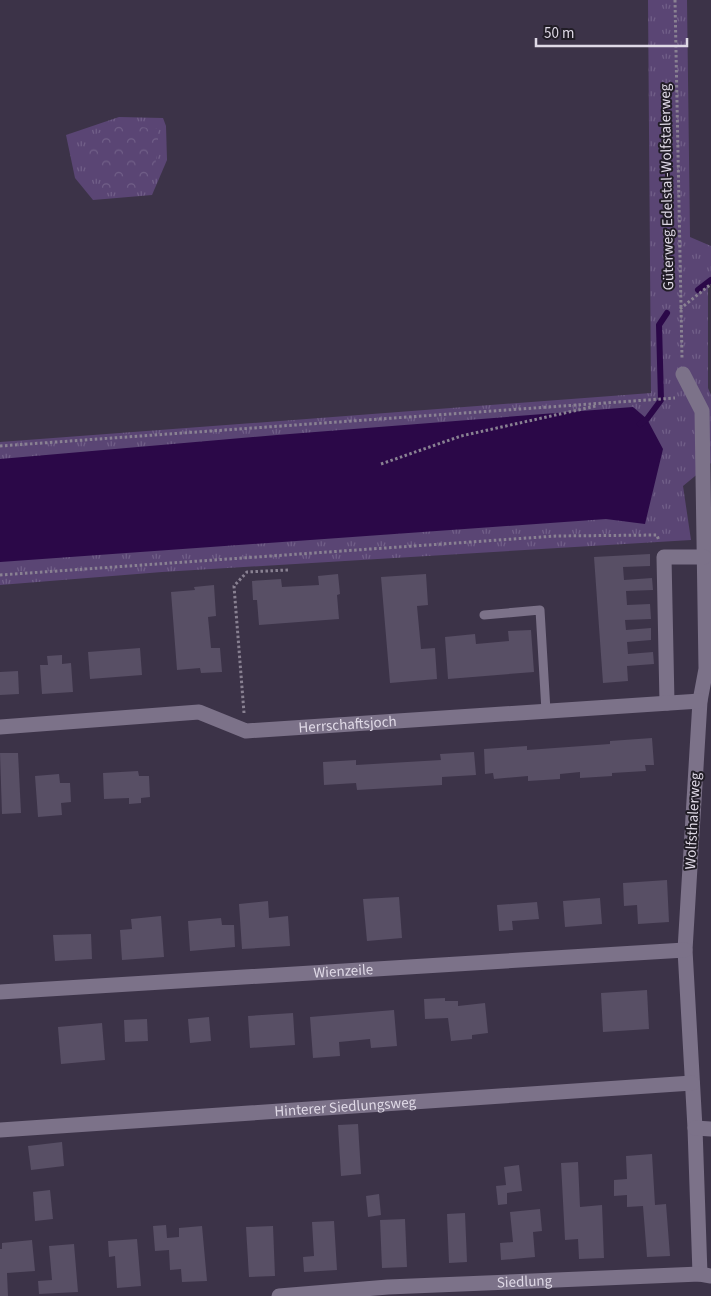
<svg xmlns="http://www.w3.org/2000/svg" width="711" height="1296" font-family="'Source Sans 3',sans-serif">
<defs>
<pattern id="grass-tufts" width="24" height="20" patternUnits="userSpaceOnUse" patternTransform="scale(1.25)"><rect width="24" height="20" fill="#5a4574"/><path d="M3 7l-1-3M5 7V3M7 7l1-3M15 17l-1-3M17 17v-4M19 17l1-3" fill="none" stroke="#715f88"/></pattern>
<pattern id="forest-crowns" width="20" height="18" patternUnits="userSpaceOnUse" patternTransform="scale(1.25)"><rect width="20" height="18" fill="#5a4574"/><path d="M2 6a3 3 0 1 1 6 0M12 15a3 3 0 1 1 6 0" fill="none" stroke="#715f88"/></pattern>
</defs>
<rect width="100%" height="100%" fill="#3c3348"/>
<!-- grass -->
<g fill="url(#grass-tufts)">
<polygon points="648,0 687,0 690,237 711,246 711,284 708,286 708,388 711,395 711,463 683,486 691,540 162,572 0,585 0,442 651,393"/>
<polygon points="119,117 163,118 166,126 167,160 152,195 93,200 75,178 66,135"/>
</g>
<!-- forest -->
<polygon fill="url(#forest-crowns)" points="123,125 158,129 158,150 154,171 143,189 126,189 101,194 103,171 88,157 87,137"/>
<!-- water -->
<polygon fill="#2b0848" points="633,407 647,419 663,449 645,524 606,519 0,562 0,459 277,435"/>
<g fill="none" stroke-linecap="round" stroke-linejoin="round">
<!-- stream -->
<g stroke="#2b0848" stroke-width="6">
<polyline points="698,290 711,280"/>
<polyline points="640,424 647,419 661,400 659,325 667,313"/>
</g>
</g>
<!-- building -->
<g fill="#584f65">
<polygon points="650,554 650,566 623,567 624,580 652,578 653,590 626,591 627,605 650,604 651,619 625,620 626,630 651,628 651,640 627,642 628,654 653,652 654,664 627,666 628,681 603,683 594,557"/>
<polygon points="338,574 340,594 337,595 339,619 259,625 257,600 253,600 252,581 281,579 282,587 319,585 318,576"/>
<polygon points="426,574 428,605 417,606 421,649 435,648 437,679 390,683 381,577"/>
<polygon points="214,585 216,616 208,617 211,648 220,648 222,672 201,673 200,668 177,670 171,592 195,590 194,587"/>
<polygon points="531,630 534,672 448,679 445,637 475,634 476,644 509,641 508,631"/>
<polygon points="140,648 142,675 90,679 88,652"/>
<polygon points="62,655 62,664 71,663 73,692 42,694 40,665 48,665 47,656"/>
<polygon points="18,671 19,694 0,695 0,672"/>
<polygon points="652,738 654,765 645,765 646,771 612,773 612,776 580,778 580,772 560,774 560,779 528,781 528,776 494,779 493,773 485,774 484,749 527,746 527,750 610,744 610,741"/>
<polygon points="474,752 476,775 442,777 442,785 357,790 356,783 324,785 323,762 356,760 356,765 441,760 440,754"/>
<polygon points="0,753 18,753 21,813 2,814"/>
<polygon points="138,771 139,776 149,776 150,797 141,798 141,803 129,804 129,798 104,799 103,773"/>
<polygon points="59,774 60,783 70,783 71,802 61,803 62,815 38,817 35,776"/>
<polygon points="667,880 669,922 638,924 637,905 624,906 623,883"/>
<polygon points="399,897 402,938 367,941 363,899"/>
<polygon points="600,898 602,924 565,927 563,901"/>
<polygon points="268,901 269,918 288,916 290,946 242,949 239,904"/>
<polygon points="537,902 539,919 512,921 513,930 499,931 497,905"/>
<polygon points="161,916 164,957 122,960 120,930 132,929 131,919"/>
<polygon points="221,918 222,925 234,925 235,947 190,951 188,921"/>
<polygon points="91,934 92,959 55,961 53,935"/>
<polygon points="647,990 649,1029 603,1032 601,993"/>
<polygon points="445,998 445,1001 458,1001 458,1006 485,1003 488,1033 472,1035 472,1039 451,1041 448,1018 425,1019 424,999"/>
<polygon points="394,1010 397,1046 371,1048 370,1039 339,1042 340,1056 313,1058 310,1017"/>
<polygon points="293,1013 295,1045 250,1048 248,1016"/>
<polygon points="209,1017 211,1041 190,1043 188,1019"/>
<polygon points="147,1019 148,1041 125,1042 124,1020"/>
<polygon points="102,1023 105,1060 61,1064 58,1027"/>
<polygon points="358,1124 361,1174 341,1176 338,1125"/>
<polygon points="62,1142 64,1166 31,1170 28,1146"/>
<polygon points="652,1154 655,1205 666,1204 670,1256 647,1257 643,1206 627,1207 627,1195 614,1196 614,1180 627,1179 626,1156"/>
<polygon points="578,1162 580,1207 602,1205 604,1258 579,1259 578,1239 565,1240 561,1163"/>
<polygon points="519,1165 522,1191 507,1193 507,1204 498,1205 496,1186 506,1185 504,1167"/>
<polygon points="50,1190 53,1219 35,1221 33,1192"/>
<polygon points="379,1194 381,1215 368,1217 366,1196"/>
<polygon points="540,1209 542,1231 533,1232 535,1257 501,1260 500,1243 513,1242 510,1212"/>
<polygon points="465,1213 467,1262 449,1263 447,1214"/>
<polygon points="405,1219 407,1267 382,1268 380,1220"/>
<polygon points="334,1221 337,1270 304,1272 303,1257 314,1256 312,1222"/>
<polygon points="166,1225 167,1238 179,1237 179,1228 202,1226 207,1281 182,1282 181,1269 170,1270 169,1250 155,1251 153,1226"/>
<polygon points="273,1226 275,1276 249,1277 246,1227"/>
<polygon points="137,1239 141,1286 117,1288 115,1256 109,1257 108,1241"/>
<polygon points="32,1240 35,1271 7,1273 8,1296 0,1296 0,1249 2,1249 2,1243"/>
<polygon points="74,1244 78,1292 39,1294 38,1281 52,1280 49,1246"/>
</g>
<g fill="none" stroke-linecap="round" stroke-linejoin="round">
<!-- path -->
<g stroke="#898192" stroke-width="3" stroke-dasharray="2.5 2.5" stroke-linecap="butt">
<polyline points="675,0 682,358"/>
<polyline points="680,309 711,284"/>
<polyline points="0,446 675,398"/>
<polyline points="381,464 461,436 596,406"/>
<polyline points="0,575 556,536 657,535 659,541"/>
<polyline points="244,713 234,586 247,572 288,570"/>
</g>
<!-- lane -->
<polyline stroke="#7c7289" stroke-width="9" points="484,615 540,610 546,711"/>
<!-- street -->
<g stroke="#7c7289" stroke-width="15">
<polyline points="683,374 702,411 706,669 700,701 685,950 695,1128 700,1274"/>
<polyline points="667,703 664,557 704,557"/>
<path id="s1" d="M 0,727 L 199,712 L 246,731 L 700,701"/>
<path id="s2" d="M 0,992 L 685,950"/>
<polyline points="695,1128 711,1129"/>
<path id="s3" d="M 0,1130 L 692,1083"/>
<path id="s4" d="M 279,1296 L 388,1287 L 700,1274 L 711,1276"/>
</g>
</g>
<g text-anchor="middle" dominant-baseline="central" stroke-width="4" stroke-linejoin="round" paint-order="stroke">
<!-- street labels -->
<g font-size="15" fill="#dfd9e6" stroke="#211d26">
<text transform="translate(667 187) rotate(-91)">Güterweg Edelstal-Wolfstalerweg</text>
<text stroke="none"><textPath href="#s1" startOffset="352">Herrschaftsjoch</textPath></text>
<text transform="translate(693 821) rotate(-87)">Wolfsthalerweg</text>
<text stroke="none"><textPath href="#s2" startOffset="344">Wienzeile</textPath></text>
<text stroke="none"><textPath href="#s3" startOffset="346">Hinterer Siedlungsweg</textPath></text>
<text stroke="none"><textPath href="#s4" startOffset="246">Siedlung</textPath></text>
</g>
</g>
<!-- scale -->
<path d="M536 38v8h151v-8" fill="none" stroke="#dfd9e6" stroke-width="2.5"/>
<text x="544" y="38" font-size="15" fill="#dfd9e6" stroke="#211d26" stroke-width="4" paint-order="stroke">50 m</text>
</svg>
